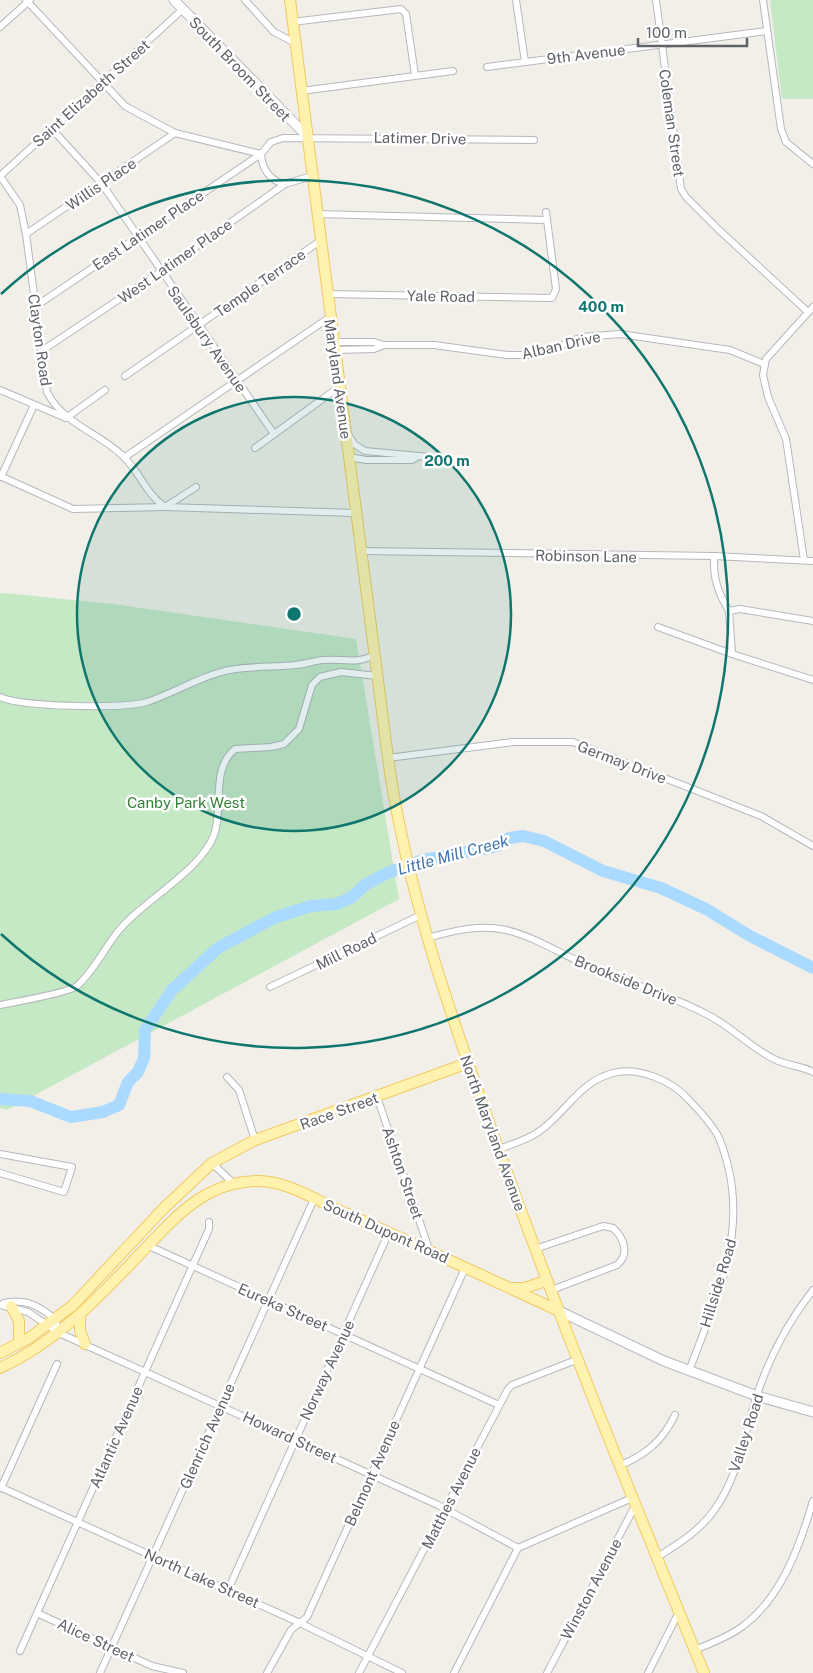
<svg xmlns="http://www.w3.org/2000/svg" width="813" height="1673" font-family="'Public Sans',sans-serif">
<rect width="100%" height="100%" fill="#f1efe8"/>
<!-- green -->
<g fill="#c5e8c5">
<polygon points="770,0 813,0 813,99 782,99"/>
<polygon points="4,593 113,604 356,639 399,899 7,1110 0,1108 0,594"/>
</g>
<g fill="none" stroke-linecap="round" stroke-linejoin="round">
<!-- river -->
<polyline stroke="#aadaff" stroke-width="12" points="0,1099 30,1101 71,1117 103,1112 119,1105 128,1082 138,1072 144,1058 145,1030 172,990 218,948 274,918 311,906 337,904 352,897 365,885 385,874 423,860 498,846 509,838 523,836 544,841 603,871 661,888 706,909 750,936 813,968"/>
<!-- street casing -->
<g stroke="#b5b8bc" stroke-width="8">
<g id="street">
<polyline points="26,0 125,106 175,133 261,154"/>
<polyline points="245,0 274,32 295,43"/>
<polyline points="516,0 525,62"/>
<polyline points="656,0 681,189 686,197 718,229 808,312"/>
<polyline points="763,0 781,129 786,142 813,164"/>
<polyline points="292,22 401,9 406,14 415,75"/>
<polyline points="0,27 30,0"/>
<polyline points="487,67 767,31"/>
<polyline points="301,91 453,71"/>
<polyline points="52,129 102,184 274,434"/>
<path d="M 0,176 L 20,205 L 26,234 L 47,392 C 63,424 98,432 123,456 C 140,472 145,493 165,507 L 355,513"/>
<polyline points="0,176 183,9"/>
<path d="M 285,184 C 270,181 262,169 261,154 L 271,142 L 283,138 L 534,140"/>
<polyline points="316,214 547,220"/>
<polyline points="26,234 175,133"/>
<polyline points="327,294 552,298 556,289 546,212"/>
<polyline points="36,306 261,154"/>
<polyline points="333,342 374,342 384,345 434,345 507,355 528,355 552,349 582,337 620,334 730,350 764,364"/>
<polyline points="334,350 374,349 384,345"/>
<polyline points="40,352 160,272 285,184 312,176"/>
<polyline points="125,376 320,241"/>
<polyline points="0,390 66,418 105,390"/>
<polyline points="348,434 354,444 365,451 430,457"/>
<polyline points="255,448 339,387"/>
<polyline points="125,457 330,317"/>
<polyline points="349,457 366,460 412,460 417,457"/>
<polyline points="0,476 73,509 165,507 196,487"/>
<polyline points="1,477 34,405"/>
<polyline points="360,551 714,556 813,561"/>
<path d="M 714,556 C 713,578 718,593 729,611 L 740,609 L 813,621"/>
<polyline points="804,560 786,439 768,397 763,375 766,359 813,307"/>
<polyline points="729,611 732,654"/>
<polyline points="658,627 732,654 813,680"/>
<path d="M 0,697 C 22,707 123,709 147,702 C 177,692 205,673 236,669 C 256,666 276,667 296,665 C 305,664 314,661 323,660 C 342,658 356,665 374,655"/>
<polyline points="388,758 513,742 573,742 761,816 813,846"/>
<path d="M 427,938 C 453,931 479,924 506,930 C 536,937 564,956 593,968 C 631,984 671,995 708,1015 C 732,1027 751,1048 774,1059 C 787,1066 800,1065 813,1072"/>
<polyline points="270,987 421,915"/>
<path d="M 0,1005 C 15,1002 68,993 77,986 C 93,972 103,951 116,934 C 139,903 201,871 214,835 C 224,808 210,770 235,749 L 271,747 L 284,744 L 299,729 L 312,685 L 320,677 L 341,672 L 377,676"/>
<polyline points="227,1077 239,1090 255,1140"/>
<polyline points="377,1097 429,1249"/>
<path d="M 499,1149 C 515,1143 533,1138 546,1126 C 570,1106 581,1082 613,1073 C 638,1066 672,1081 688,1099 C 699,1110 709,1121 717,1134 C 723,1145 726,1158 729,1170 C 745,1243 714,1303 689,1371"/>
<polyline points="0,1154 72,1167 64,1192 0,1173"/>
<polyline points="212,1163 233,1183"/>
<polyline points="149,1246 499,1405"/>
<path d="M 535,1249 L 603,1226 L 613,1228 C 624,1238 630,1254 617,1265 L 549,1291"/>
<path d="M 4,1303 C 26,1298 39,1306 55,1319 L 59,1333"/>
<polyline points="0,1305 28,1312 59,1333 438,1505 518,1548"/>
<path d="M 619,1466 C 645,1455 662,1442 675,1415"/>
<polyline points="0,1487 300,1623 402,1673"/>
<polyline points="1,1488 57,1364"/>
<path d="M 656,1558 C 678,1544 700,1531 715,1509 C 738,1477 744,1435 756,1398 C 768,1360 788,1322 813,1290"/>
<polyline points="228,1590 389,1232"/>
<polyline points="37,1613 152,1666 183,1673"/>
<path d="M 695,1650 C 711,1643 729,1637 743,1626 C 782,1597 800,1545 813,1501"/>
<polyline points="20,1651 209,1229 209,1222"/>
<polyline points="100,1673 314,1199"/>
<polyline points="267,1673 291,1630 307,1617 466,1266"/>
<polyline points="359,1673 508,1389 512,1385 576,1360"/>
<polyline points="454,1673 518,1548 632,1498"/>
<polyline points="547,1673 635,1506"/>
<polyline points="648,1673 679,1612"/>
</g>
</g>
<!-- secondary casing -->
<g stroke="#b6babf" stroke-width="11">
<g id="secondary">
<polyline points="174,0 307,136"/>
<polyline points="557,1310 664,1361 757,1396 813,1412"/>
</g>
</g>
<!-- primary casing -->
<g stroke="#f2c960" stroke-width="12">
<g id="primary">
<path d="M 290,0 L 388,758 C 406,890 451,1016 496,1142 C 560,1321 632,1497 704,1673"/>
<polyline points="514,1288 524,1288 546,1281"/>
<polyline points="11,1306 19,1321 19,1343"/>
<polyline points="80,1316 80,1331 85,1344"/>
<polyline points="0,1353 29,1338 72,1306 164,1208 212,1163 255,1140 468,1063"/>
<path d="M 0,1368 C 70,1336 116,1277 169,1224 C 194,1199 221,1181 258,1181 C 288,1181 317,1201 343,1212 C 415,1244 486,1277 557,1310"/>
</g>
</g>
<!-- street -->
<use href="#street" stroke="#fff" stroke-width="6"/>
<!-- secondary -->
<use href="#secondary" stroke="#fff" stroke-width="9"/>
<!-- primary -->
<use href="#primary" stroke="#fff2af" stroke-width="10"/>
</g>
<!-- distance rings -->
<circle cx="294" cy="614" r="217" fill="#0f766e" fill-opacity=".12"/>
<g fill="none" stroke="#0f766e" stroke-width="2.5">
<circle cx="294" cy="614" r="217"/>
<path d="M1 294A434 434 0 1 1 1 934"/>
</g>
<g text-anchor="middle" dominant-baseline="central" stroke-width="5" stroke-linejoin="round" paint-order="stroke">
<!-- street labels -->
<g font-size="15" fill="#5f6368" stroke="#fff">
<text transform="translate(586 54) rotate(-7)">9th Avenue</text>
<text transform="translate(240 69) rotate(46)">South Broom Street</text>
<text transform="translate(91 93) rotate(-42)">Saint Elizabeth Street</text>
<text transform="translate(672 123) rotate(82)">Coleman Street</text>
<text transform="translate(420 138) rotate(1)">Latimer Drive</text>
<text transform="translate(101 184) rotate(-34)">Willis Place</text>
<text transform="translate(148 230) rotate(-34)">East Latimer Place</text>
<text transform="translate(175 261) rotate(-35)">West Latimer Place</text>
<text transform="translate(260 283) rotate(-35)">Temple Terrace</text>
<text transform="translate(441 296) rotate(1)">Yale Road</text>
<text transform="translate(207 339) rotate(55)">Saulsbury Avenue</text>
<text transform="translate(40 340) rotate(82)">Clayton Road</text>
<text transform="translate(561 345) rotate(-13)">Alban Drive</text>
<text transform="translate(338 379) rotate(82)">Maryland Avenue</text>
<text transform="translate(586 556) rotate(1)">Robinson Lane</text>
<text transform="translate(622 762) rotate(21)">Germay Drive</text>
<text transform="translate(346 951) rotate(-26)">Mill Road</text>
<text transform="translate(626 980) rotate(22)">Brookside Drive</text>
<text transform="translate(339 1111) rotate(-20)">Race Street</text>
<text transform="translate(493 1133) rotate(70)">North Maryland Avenue</text>
<text transform="translate(403 1173) rotate(71)">Ashton Street</text>
<text transform="translate(386 1231) rotate(24)">South Dupont Road</text>
<text transform="translate(718 1283) rotate(-73)">Hillside Road</text>
<text transform="translate(283 1307) rotate(24)">Eureka Street</text>
<text transform="translate(327 1370) rotate(-65)">Norway Avenue</text>
<text transform="translate(746 1433) rotate(-72)">Valley Road</text>
<text transform="translate(207 1436) rotate(-66)">Glenrich Avenue</text>
<text transform="translate(116 1437) rotate(-66)">Atlantic Avenue</text>
<text transform="translate(290 1437) rotate(25)">Howard Street</text>
<text transform="translate(372 1473) rotate(-66)">Belmont Avenue</text>
<text transform="translate(451 1498) rotate(-63)">Matthes Avenue</text>
<text transform="translate(202 1578) rotate(24)">North Lake Street</text>
<text transform="translate(591 1589) rotate(-62)">Winston Avenue</text>
<text transform="translate(96 1640) rotate(25)">Alice Street</text>
</g>
<!-- park labels -->
<g font-size="15" fill="#348238" stroke="#fff">
<text x="186" y="802">Canby Park West</text>
</g>
<!-- water labels -->
<g font-size="16" font-style="italic" fill="#4174aa" stroke="#fff">
<text transform="translate(453 855) rotate(-15)">Little Mill Creek</text>
</g>
</g>
<circle cx="294" cy="614" r="8" fill="#0f766e" stroke="#fff" stroke-width="2.5"/>
<g font-size="15" text-anchor="middle" font-weight="bold" fill="#0f766e" stroke="#fff" stroke-width="5" stroke-linejoin="round" paint-order="stroke">
<text x="601" y="312">400 m</text>
<text x="447" y="466">200 m</text>
</g>
<!-- scale -->
<path d="M638 38v8h109v-8" fill="none" stroke="#5f6368" stroke-width="2.5"/>
<text x="646" y="38" font-size="15" fill="#5f6368" stroke="#ffffff" stroke-width="4" paint-order="stroke">100 m</text>
</svg>
